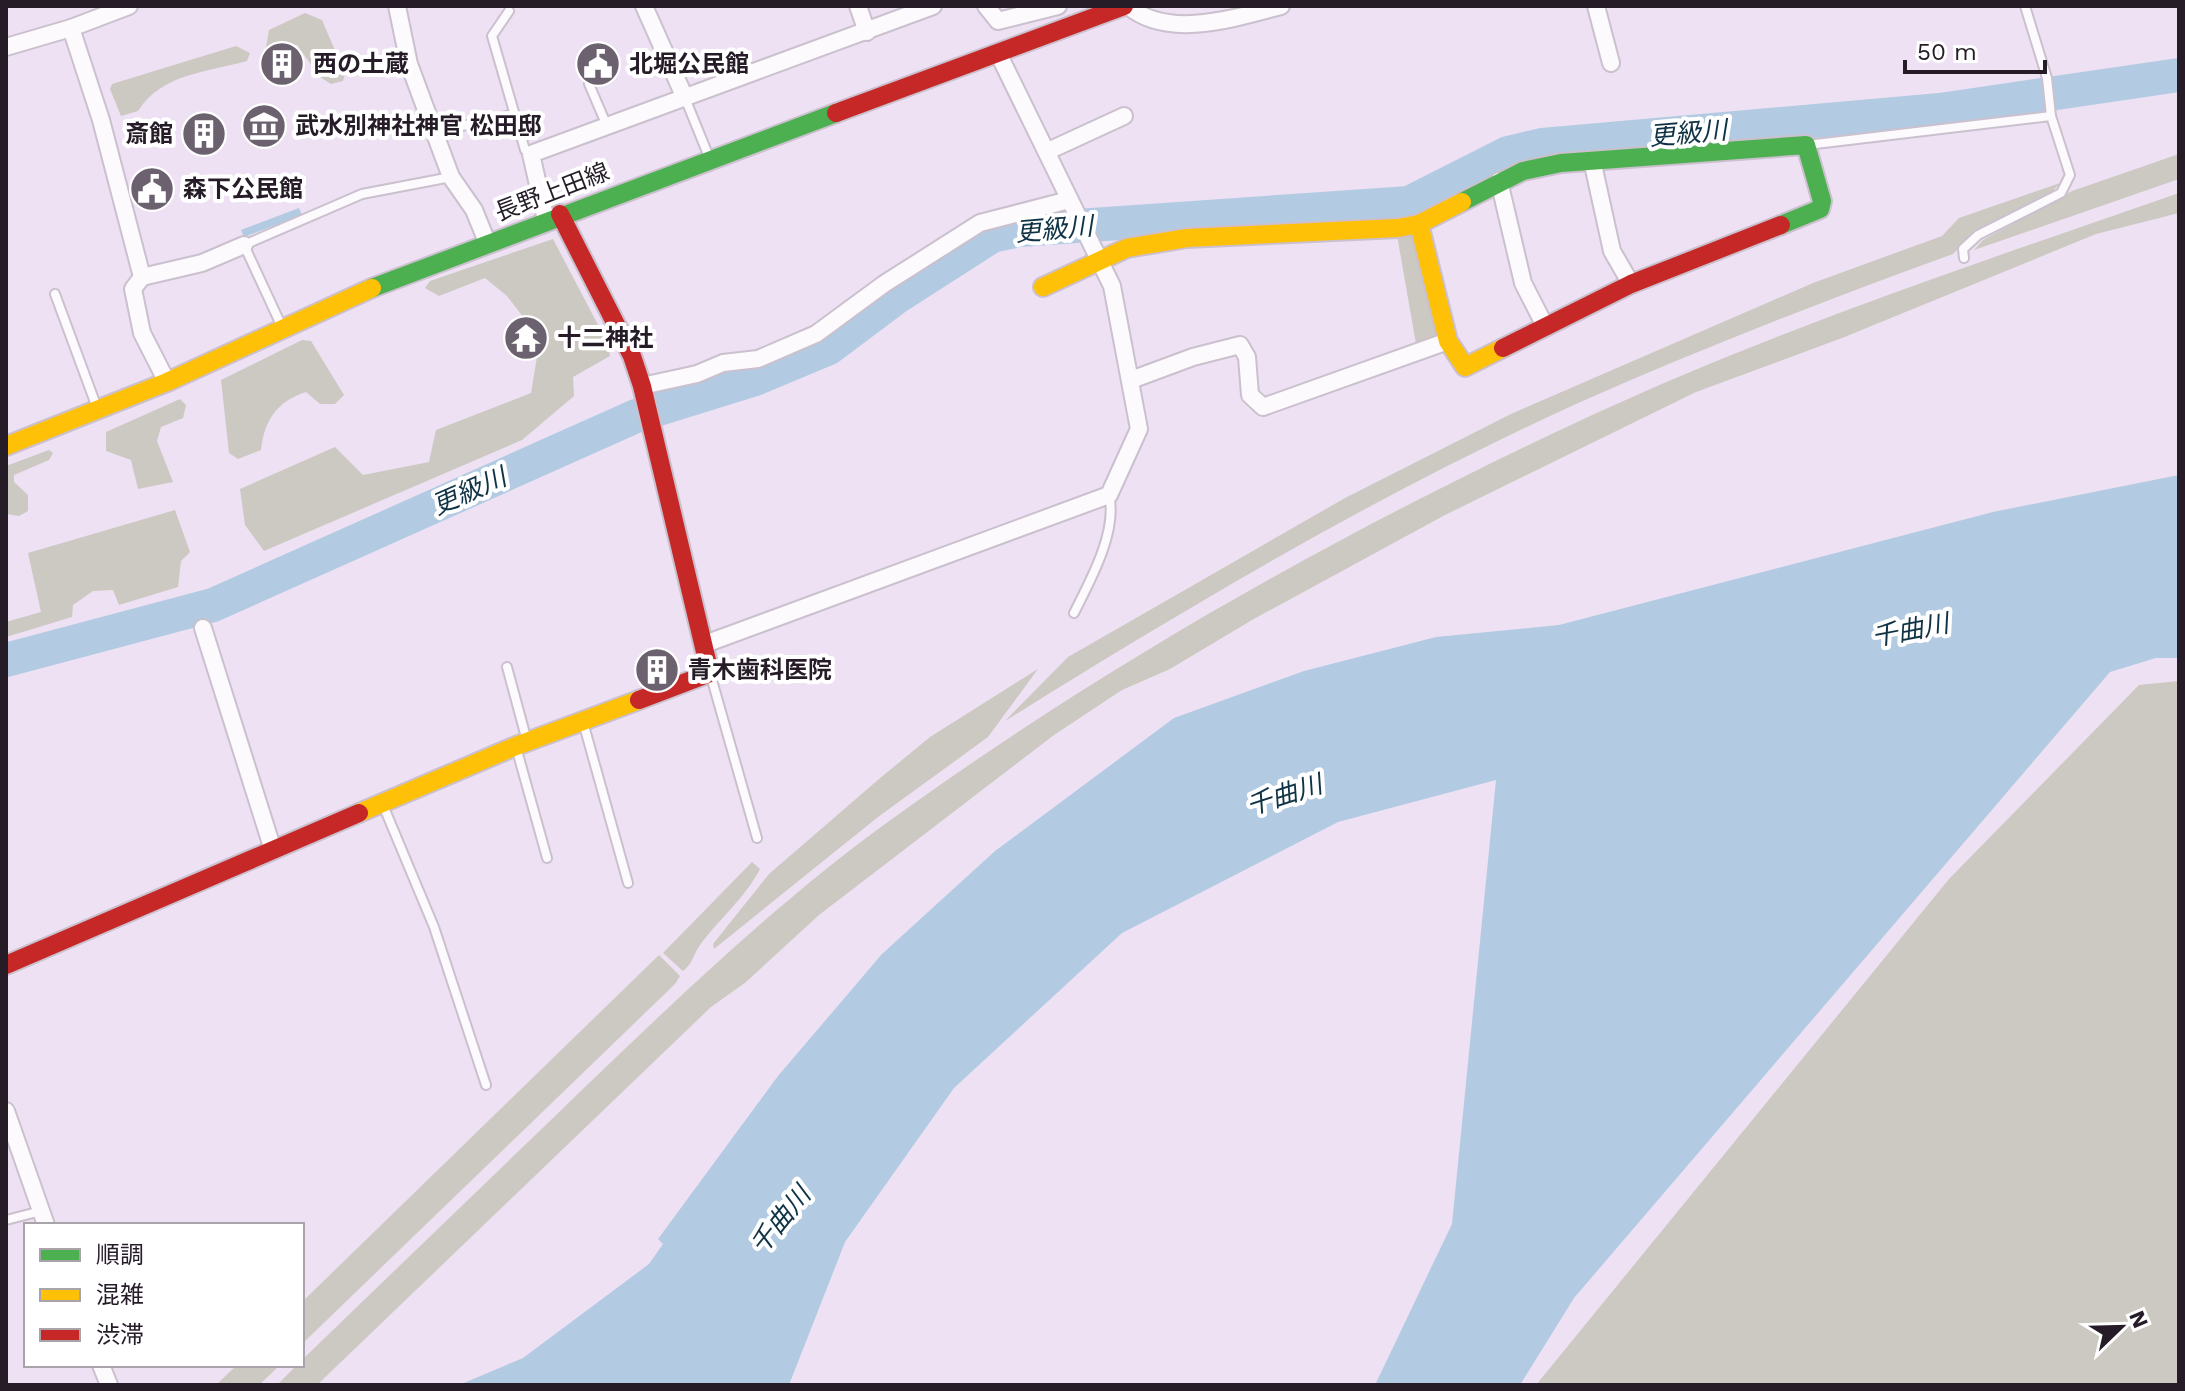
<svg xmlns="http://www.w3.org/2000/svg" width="2185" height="1391" font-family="'Work Sans','Noto Sans JP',sans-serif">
<rect width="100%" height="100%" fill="#eee1f3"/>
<!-- green -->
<g fill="#cbc9c1">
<polygon points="305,13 322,20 345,74 343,81 331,84 320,77 297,45 269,53 266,48 269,30"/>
<path d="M 236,46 L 250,53 L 247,61 C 207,72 161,74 138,111 L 121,116 L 110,89 L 112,84 Z"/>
<polygon points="2179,154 2179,179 1974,250 1983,240 2072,191"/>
<path d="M 2060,183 L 2050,194 L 1969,237 L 1953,254 C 1826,300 1700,349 1576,404 C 1378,494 1189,606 1005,721 L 1068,657 L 1345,498 L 1511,414 L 1813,283 L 1942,236 L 1959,218 Z"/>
<path d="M 2179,193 L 2179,213 L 2096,234 L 1842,338 L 1696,392 L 1445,515 L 1252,620 L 1170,669 L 1122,690 L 1054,735 L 819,915 L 746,982 L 711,1007 L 317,1385 L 277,1385 L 297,1365 L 302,1365 L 302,1360 C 396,1269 491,1178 585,1087 C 679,997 776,904 881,827 C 1102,666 1342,531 1590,416 C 1780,328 1981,262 2179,193 Z"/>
<polygon points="1397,235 1415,236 1437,337 1416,344"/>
<polygon points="553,239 608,344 610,356 573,377 574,396 522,440 264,551 245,525 240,489 335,447 363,475 429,462 436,430 531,393 540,339 507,296 485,278 439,296 425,288 430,281"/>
<path d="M 302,340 L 311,341 L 344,395 L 335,404 L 320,404 L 306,392 C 277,401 264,421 261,450 L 238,459 L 229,453 L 221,380 Z"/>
<polygon points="180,399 186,405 183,418 161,427 157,441 173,482 138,489 131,460 106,451 106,432"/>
<polygon points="49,450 53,453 49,460 14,475 14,482 28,495 28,511 19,516 6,514 6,466"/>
<polygon points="175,510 190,552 181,561 178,587 119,605 113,590 93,591 73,605 72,617 6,637 6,622 41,612 28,553"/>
<polygon points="1038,669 988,737 878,817 714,949 713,944 769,874 879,779 930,737"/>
<polygon points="2179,681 2179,1385 1536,1385 1949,879 2139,685"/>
<path d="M 752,862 L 760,869 C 745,898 719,919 700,945 C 693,955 693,963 683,971 L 663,953 Z"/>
<polygon points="659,955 680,976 675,984 302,1344 302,1302"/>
<polygon points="237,1365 280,1365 259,1385 216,1385"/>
</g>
<!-- water -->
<g fill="#b2cbe2">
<polygon points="299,208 302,215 244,237 241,230"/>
<polygon points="2179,475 2179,658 2156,658 2110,672 1574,1298 1520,1385 1375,1385 1452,1224 1496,780 1338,822 1122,933 954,1088 845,1242 789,1385 459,1385 523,1358 649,1264 663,1244 658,1239 778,1076 882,954 995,851 1174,718 1304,671 1436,637 1559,625 1993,512"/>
</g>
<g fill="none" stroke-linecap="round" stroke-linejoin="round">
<!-- river -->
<polyline stroke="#b2cbe2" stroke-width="34" points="6,660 213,605 636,416 755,379 829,348 897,297 992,236 1019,230 1409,203 1508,153 1542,145 1940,110 2179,75"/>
<!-- lane casing -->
<g stroke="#cac0ce" stroke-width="12">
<g id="lane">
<polyline points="509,11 492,36 525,150 530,154"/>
<polyline points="589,84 607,126"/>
<polyline points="685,98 709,157"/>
<polyline points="436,132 515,114"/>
<polyline points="1807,145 2051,116 2047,78 2025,6"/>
<polyline points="1964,258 1963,249 1978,235 2061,193 2070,175 2051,116"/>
<polyline points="55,294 96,405"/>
<polyline points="282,327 244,245 362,194 451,177"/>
<path d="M 1074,613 C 1090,581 1118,531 1109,495"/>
<polyline points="507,667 527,741"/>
<polyline points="710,673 757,838"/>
<polyline points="583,722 628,883"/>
<polyline points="516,747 547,858"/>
<polyline points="383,805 434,927 486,1085"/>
<polyline points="6,1220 41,1211"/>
</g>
</g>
<!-- street casing -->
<g stroke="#cac0ce" stroke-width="20">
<g id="street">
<polyline points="397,6 409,64 451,177 474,210 487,242"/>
<polyline points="644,6 685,98"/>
<polyline points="858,6 867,32"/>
<polyline points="986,6 998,21 1058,6"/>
<path d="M 1128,6 C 1168,40 1235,18 1281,6"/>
<polyline points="1596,6 1611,63"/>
<polyline points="71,28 129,6"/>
<polyline points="6,47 71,28 101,120 142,277 133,289 142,333 167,382"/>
<polyline points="1048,151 1124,116"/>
<polyline points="1592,160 1612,251 1631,284"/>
<polyline points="1499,181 1523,283 1545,326"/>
<polyline points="546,220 531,154 933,6"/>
<polyline points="142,277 202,263 244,245"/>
<polyline points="1131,380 1193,357 1240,345 1247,357 1250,395 1263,407 1448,341"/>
<polyline points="642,386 697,374 723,363 758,359 816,334 884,284 980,223 1069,200"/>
<polyline points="203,628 273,850"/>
<polyline points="705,644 1109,495 1139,429 1112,286 998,53"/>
<polyline points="6,1111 46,1225"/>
<polyline points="101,1365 109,1385"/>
</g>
</g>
<!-- fast casing -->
<g stroke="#cac0ce" stroke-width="22">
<g id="fast">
<polyline points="1462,202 1523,171 1561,163 1806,145 1822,201 1820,209 1781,225"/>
<polyline points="372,288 836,113"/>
</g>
</g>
<!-- slow casing -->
<g stroke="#cac0ce" stroke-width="22">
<g id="slow">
<polyline points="1419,224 1448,341 1465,367 1503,348"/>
<polyline points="1043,287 1127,248 1187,238 1398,228 1419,224 1462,202"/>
<polyline points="6,446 167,382 372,288"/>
<polyline points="359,813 516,746 639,700"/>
</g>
</g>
<!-- jam casing -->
<g stroke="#cac0ce" stroke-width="22">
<g id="jam">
<polyline points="836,113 1124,6"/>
<polyline points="560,214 632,356 642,386 710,673 639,700"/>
<polyline points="1503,348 1631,284 1781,225"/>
<polyline points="6,965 359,813"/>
</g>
</g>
<!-- lane -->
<use href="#lane" stroke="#fcfafd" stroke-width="8"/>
<!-- street -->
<use href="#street" stroke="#fcfafd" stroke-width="16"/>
<!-- fast -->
<use href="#fast" stroke="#4caf50" stroke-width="18"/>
<!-- slow -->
<use href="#slow" stroke="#ffc107" stroke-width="18"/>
<!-- jam -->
<use href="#jam" stroke="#c62828" stroke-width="18"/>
</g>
<!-- icons -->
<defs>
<g id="building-disc" transform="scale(2.3)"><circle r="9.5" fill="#6b616f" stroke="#fff"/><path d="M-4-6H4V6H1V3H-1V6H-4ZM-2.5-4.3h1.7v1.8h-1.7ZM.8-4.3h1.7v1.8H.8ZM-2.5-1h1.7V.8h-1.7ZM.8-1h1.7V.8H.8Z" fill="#fff"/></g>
<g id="civic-disc" transform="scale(2.3)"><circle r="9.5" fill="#6b616f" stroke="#fff"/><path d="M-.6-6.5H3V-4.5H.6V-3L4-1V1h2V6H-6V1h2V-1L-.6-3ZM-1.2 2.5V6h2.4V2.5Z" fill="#fff"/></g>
<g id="museum-disc" transform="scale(2.3)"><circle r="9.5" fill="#6b616f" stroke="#fff"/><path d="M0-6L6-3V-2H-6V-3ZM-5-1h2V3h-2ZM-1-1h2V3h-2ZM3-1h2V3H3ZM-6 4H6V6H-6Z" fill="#fff"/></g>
<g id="temple-disc" transform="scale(2.3)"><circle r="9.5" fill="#6b616f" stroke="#fff"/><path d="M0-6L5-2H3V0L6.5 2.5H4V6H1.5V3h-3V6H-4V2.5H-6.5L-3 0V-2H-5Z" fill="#fff"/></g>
</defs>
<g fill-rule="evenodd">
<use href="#building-disc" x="282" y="64"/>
<use href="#civic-disc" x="598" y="64"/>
<use href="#museum-disc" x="264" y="126"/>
<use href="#building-disc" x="204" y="134"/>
<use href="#civic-disc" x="152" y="189"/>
<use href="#temple-disc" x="526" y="338"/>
<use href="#building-disc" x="657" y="670"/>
</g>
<g text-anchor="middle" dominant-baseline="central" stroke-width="8" stroke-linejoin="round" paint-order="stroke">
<!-- poi labels -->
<g font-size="24" font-weight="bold" fill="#251c28" stroke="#fff" text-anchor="start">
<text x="313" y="64">西の土蔵</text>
<text x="629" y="64">北堀公民館</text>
<text x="295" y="126">武水別神社神官 松田邸</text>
<text x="173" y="134" text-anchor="end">斎館</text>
<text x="183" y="189">森下公民館</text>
<text x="557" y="338">十二神社</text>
<text x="688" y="670">青木歯科医院</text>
</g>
<!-- street labels -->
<g font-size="24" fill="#251c28" stroke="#fff">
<text transform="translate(552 192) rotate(-21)">長野上田線</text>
</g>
<!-- water labels -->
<g font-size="26" font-style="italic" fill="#0f3345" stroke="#fff">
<text transform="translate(1688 133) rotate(-5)">更級川</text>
<text transform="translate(1054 229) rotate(-5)">更級川</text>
<text transform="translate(469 491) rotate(-24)">更級川</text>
<text transform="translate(1910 630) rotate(-11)">千曲川</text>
<text transform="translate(1284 795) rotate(-18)">千曲川</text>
<text transform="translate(780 1220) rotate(-51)">千曲川</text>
</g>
</g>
<!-- border -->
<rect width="2185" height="1391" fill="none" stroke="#251c28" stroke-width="16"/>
<!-- legend -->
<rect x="24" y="1223" width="280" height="144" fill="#ffffff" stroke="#a8a4a9" stroke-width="2"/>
<rect x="40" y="1249" width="40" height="12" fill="#4caf50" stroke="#a8a4a9" stroke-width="2"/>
<text x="96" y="1263" font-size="24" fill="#251c28">順調</text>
<rect x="40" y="1289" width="40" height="12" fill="#ffc107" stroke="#a8a4a9" stroke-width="2"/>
<text x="96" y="1303" font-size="24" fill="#251c28">混雑</text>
<rect x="40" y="1329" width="40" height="12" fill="#c62828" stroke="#a8a4a9" stroke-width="2"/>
<text x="96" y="1343" font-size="24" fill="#251c28">渋滞</text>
<!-- north arrow -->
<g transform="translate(2121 1327) rotate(67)" stroke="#ffffff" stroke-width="6" paint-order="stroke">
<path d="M0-6L14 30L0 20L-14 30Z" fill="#251c28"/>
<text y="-12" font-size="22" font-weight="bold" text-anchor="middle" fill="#251c28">N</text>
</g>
<!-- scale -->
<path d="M1905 60v12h140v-12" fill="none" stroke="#251c28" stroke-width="4"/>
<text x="1917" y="60" font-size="24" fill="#251c28" stroke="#ffffff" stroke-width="6" paint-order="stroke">50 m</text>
</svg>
